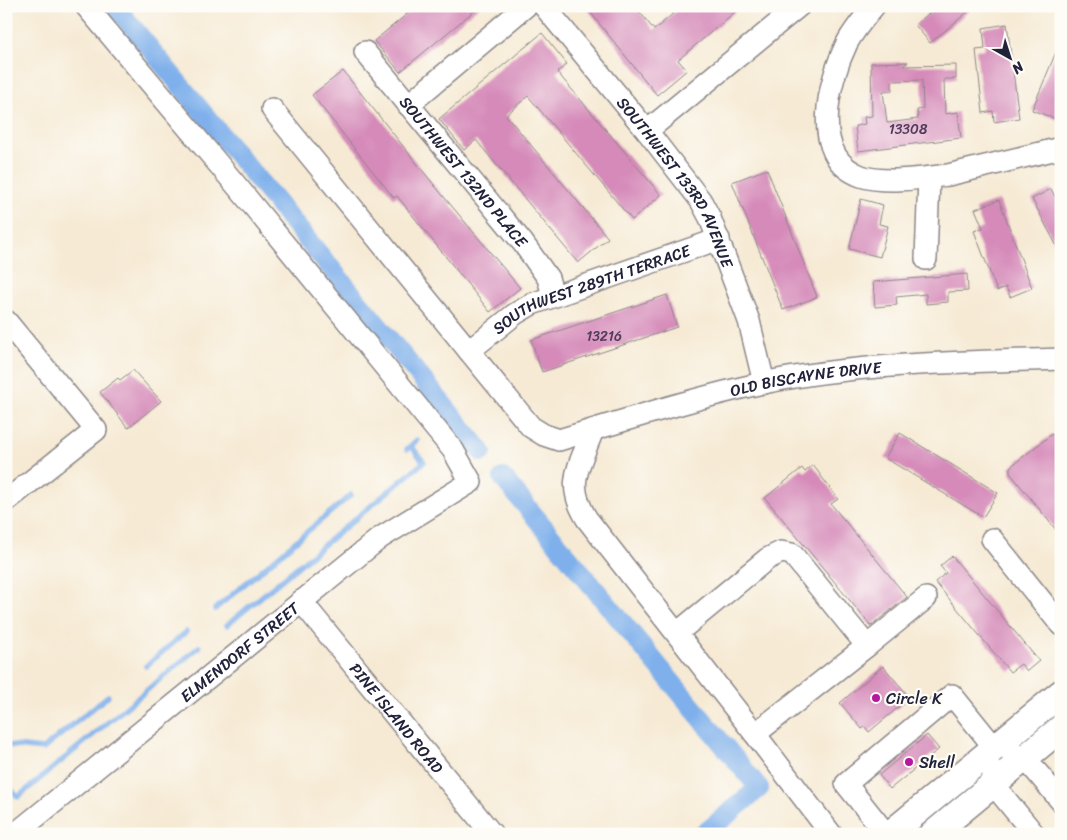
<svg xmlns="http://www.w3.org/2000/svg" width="1067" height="840" font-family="Sriracha,sans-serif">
<rect width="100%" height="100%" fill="#fdfcf7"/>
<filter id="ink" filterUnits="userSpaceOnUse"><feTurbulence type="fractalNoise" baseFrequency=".02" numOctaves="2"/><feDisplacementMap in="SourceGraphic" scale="10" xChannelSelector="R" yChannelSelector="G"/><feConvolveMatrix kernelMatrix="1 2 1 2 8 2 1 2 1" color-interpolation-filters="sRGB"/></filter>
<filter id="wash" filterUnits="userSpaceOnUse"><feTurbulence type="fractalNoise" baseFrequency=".0096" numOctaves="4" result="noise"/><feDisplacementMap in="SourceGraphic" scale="20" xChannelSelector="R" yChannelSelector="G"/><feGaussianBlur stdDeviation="1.12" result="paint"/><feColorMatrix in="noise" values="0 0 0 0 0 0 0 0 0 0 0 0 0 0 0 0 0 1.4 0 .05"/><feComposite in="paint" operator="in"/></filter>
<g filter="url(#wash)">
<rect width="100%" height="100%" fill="#f6ead4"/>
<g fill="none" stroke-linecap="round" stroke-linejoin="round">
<!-- stream -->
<g stroke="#7fb0eb" stroke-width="5.5">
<polyline points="407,449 417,440"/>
<polyline points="215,609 351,495"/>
<polyline points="227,625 424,462 411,446"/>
<polyline points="146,666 186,632"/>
<polyline points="6,745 43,749 108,696"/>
<polyline points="6,784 18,797 199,647"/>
</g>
<!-- canal -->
<g stroke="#7fb0eb" stroke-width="20">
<polyline points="115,6 482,452"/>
<polyline points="503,478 759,788 704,834"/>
</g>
</g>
<g id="blocks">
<!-- building -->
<g fill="#d58ab9" fill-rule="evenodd">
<polygon points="417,6 480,6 400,72 374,41"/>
<polygon points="585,6 635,6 654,30 682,6 742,6 678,60 687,70 657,95"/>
<polygon points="938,6 975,6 930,43 915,25"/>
<polygon points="1007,24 1019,118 994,122 993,111 983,113 976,50 985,49 983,28"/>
<polygon points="542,33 567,64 557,72 661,195 632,220 528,96 506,115 608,238 578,263 476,140 464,150 439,119"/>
<polygon points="1061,40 1061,121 1032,110"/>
<path d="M 908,62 L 903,66 L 956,65 L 956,79 L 944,79 L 945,114 L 958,112 L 961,138 L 858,151 L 855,126 L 865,124 L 864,117 L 872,116 L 871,63 ZM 922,80 L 923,109 L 917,110 L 918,119 L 887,123 L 883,91 L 892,91 L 892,81 Z"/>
<polygon points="343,71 435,186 520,288 490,312 397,196 394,198 312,95"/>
<polygon points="767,169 817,297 783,310 732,182"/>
<polygon points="1051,189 1061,208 1061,254 1032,199"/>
<polygon points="861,199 883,205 879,224 888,226 880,257 849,249"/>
<polygon points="999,200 1032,288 1010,297 1006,287 997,291 974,231 983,228 975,209"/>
<polygon points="967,274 968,291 948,292 948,302 926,304 926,294 896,297 897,305 875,307 873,282"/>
<polygon points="667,295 677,327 542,372 531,340"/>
<polygon points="133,370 161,401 128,428 100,392 118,378 120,380"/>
<polygon points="900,433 998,493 983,517 885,458"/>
<polygon points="1052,434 1061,445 1061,536 1010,473 1010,467"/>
<polygon points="813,465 838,499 831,504 907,597 871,626 765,498 802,468 805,472"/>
<polygon points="952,556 1039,661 1027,671 1021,664 1010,672 935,582 946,573 940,566"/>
<polygon points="883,666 906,693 903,695 907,700 869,732 865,727 862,729 840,703"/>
<polygon points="927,735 939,749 890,789 879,775"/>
</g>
</g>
</g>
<g filter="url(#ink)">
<use href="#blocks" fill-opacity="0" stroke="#8c8688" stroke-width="1"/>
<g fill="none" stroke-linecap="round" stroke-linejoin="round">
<!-- minor casing -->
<g stroke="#8c8688" stroke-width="24">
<g id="minor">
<path id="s1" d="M 544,6 L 647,131 L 701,201 L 710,218 L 749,321 L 764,383"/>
<path d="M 874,6 C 864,18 854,30 847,43 C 829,80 808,157 861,176 C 884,184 924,178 948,175 L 1061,148"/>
<path id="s2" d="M 365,52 L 523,243 L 548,278 L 553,295"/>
<polyline points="408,105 526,6"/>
<path id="s3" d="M 272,109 L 531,427 L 544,435 L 559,440 C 626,420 694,398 763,383 C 856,363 965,362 1061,359"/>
<polyline points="647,131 799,6"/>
<polyline points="926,259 929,178"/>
<polyline points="6,321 96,430 6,501"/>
<path id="s4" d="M 469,351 L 515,314 L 532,304 L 719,239"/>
<path d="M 593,430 C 580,466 564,483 587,519 L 755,734 L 867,646 L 792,554 L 781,552 L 767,559 L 677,633"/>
<polyline points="992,539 1061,625"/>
<path id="s5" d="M 301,601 L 492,834"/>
<polyline points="867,646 926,598"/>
<polyline points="755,734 831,834"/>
<polyline points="1011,753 1025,758 1061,801"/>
<polyline points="993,770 993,784 1034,834"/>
<path id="s6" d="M 15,834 L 380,538 L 471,482 L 453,450 L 241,191 L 86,6"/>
<polyline points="886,834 846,784 952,695 994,747"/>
</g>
</g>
<!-- major casing -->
<g stroke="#8c8688" stroke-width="29">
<g id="major">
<polyline points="890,834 1061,693"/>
<polyline points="933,834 1061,728"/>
</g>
</g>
<!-- minor -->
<use href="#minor" stroke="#fff" stroke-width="21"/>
<!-- major -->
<use href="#major" stroke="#fff" stroke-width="26"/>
</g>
</g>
<!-- markers -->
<g fill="#b5179e" stroke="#fdfcf7" stroke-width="2">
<circle cx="876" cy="698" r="5"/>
<circle cx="909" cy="762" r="5"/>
</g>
<g text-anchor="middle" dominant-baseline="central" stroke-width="4.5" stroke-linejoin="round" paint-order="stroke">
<!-- number labels -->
<g font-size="14" fill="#4f3c5a">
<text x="908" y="129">13308</text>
<text x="604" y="336">13216</text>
</g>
<!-- street labels -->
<g font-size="16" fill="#22223b" stroke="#fdfcf7">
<text stroke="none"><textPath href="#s2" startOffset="155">SOUTHWEST 132ND PLACE</textPath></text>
<text stroke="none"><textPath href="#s1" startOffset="221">SOUTHWEST 133RD AVENUE</textPath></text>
<text stroke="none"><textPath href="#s4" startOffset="139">SOUTHWEST 289TH TERRACE</textPath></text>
<text stroke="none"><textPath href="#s3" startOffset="696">OLD BISCAYNE DRIVE</textPath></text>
<text stroke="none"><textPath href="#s6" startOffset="289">ELMENDORF STREET</textPath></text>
<text stroke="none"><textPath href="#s5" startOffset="151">PINE ISLAND ROAD</textPath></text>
</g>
<!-- poi labels -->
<g font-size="16" fill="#22223b" stroke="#fdfcf7" text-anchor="start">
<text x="886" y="698">Circle K</text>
<text x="919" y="762">Shell</text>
</g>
</g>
<!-- margin -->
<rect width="1067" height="840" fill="none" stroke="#fdfcf7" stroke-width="25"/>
<!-- north arrow -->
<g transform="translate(1010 58) rotate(141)" stroke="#fdfcf7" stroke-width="4" paint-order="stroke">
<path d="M0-4L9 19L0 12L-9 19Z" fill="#22223b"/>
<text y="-8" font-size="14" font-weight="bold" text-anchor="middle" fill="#22223b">N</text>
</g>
</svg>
